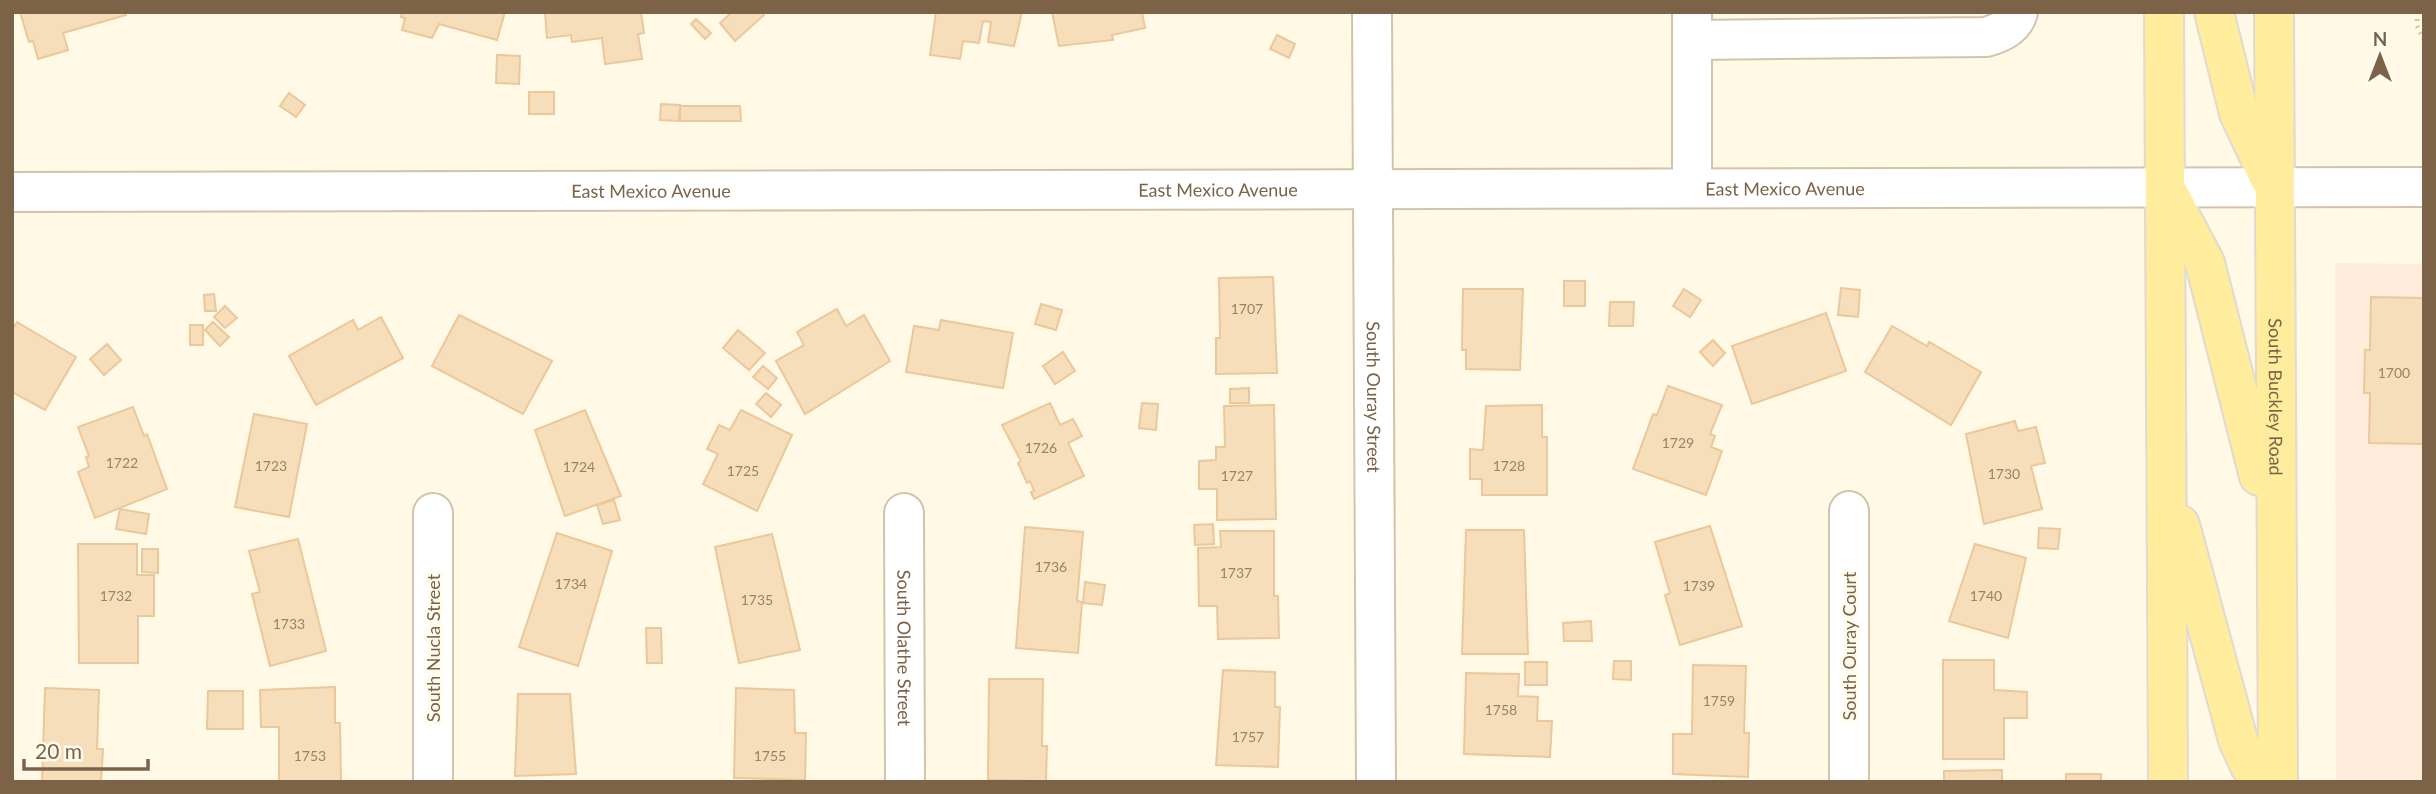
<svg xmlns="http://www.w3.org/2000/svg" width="2436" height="794" font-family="Lato,sans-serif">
<rect width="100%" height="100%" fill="#fff9e6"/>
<!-- commercial -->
<polygon fill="#ffecda" points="2335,263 2424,264 2424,782 2336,782"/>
<!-- building -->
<g fill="#f7debb" stroke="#ecc799" stroke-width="2">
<polygon points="20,12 125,12 126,15 63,33 68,50 38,59 33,41 29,42"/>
<polygon points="402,12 505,12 497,40 439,24 432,38 402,30 405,18 401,17"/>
<polygon points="545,12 641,12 644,33 638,34 642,59 605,64 602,38 572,42 571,35 547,38"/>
<polygon points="732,12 762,12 764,15 735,41 720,23"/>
<polygon points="936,12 1022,12 1014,46 988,42 991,22 983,21 979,43 963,41 960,59 930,55"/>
<polygon points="1052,12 1142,12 1145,28 1112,35 1113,40 1059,46"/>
<polygon points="696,19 711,33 705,39 691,24"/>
<polygon points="1277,35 1295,44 1289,58 1270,49"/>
<polygon points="497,55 520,56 519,84 496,83"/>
<rect x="529" y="92" width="25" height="22"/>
<polygon points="289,93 305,105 296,117 280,106"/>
<polygon points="661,104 680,105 679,121 660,120"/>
<polygon points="680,106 740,106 741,121 680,121"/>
<polygon points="1273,277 1277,373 1216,374 1216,338 1220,338 1219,278"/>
<rect x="1564" y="281" width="21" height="25"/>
<polygon points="1841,288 1860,290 1858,317 1838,315"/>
<polygon points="1463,289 1523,289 1520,370 1466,369 1466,350 1462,350"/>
<polygon points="1684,289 1701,300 1690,317 1673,306"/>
<polygon points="214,294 216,311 205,311 204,295"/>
<polygon points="2371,297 2424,298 2424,444 2369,443 2370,393 2364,393 2365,350 2370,350"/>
<polygon points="1610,302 1634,302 1633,326 1609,326"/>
<polygon points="1041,304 1062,310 1056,330 1035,324"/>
<polygon points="225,306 237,318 225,328 214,317"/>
<polygon points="837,309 846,326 864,315 890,361 805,414 776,361 804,345 797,332"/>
<polygon points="1826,313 1846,371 1752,404 1732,346"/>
<polygon points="459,315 552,361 523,414 432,366"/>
<polygon points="381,317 403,358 316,405 289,356 353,320 358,330"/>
<polygon points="941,320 1013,333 1003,388 906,372 914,326 939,330"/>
<polygon points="17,322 76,357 45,410 12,392 12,330"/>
<polygon points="213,322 229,337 220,346 205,330"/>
<rect x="190" y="325" width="13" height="20"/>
<polygon points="1892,326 1927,346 1929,342 1981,372 1951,425 1865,372"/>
<polygon points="738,330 765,353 749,370 723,348"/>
<polygon points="1713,340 1725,353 1713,366 1700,352"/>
<polygon points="107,344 121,360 104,375 90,359"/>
<polygon points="1063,352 1075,371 1055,384 1043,366"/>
<polygon points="763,366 777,378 768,389 753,377"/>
<polygon points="1668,386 1722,405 1710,434 1715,436 1711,447 1722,451 1706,495 1633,469 1653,414 1657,415"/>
<polygon points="1249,388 1249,403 1230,403 1230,389"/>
<polygon points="766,393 781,405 771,417 756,404"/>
<polygon points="1050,403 1060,425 1073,419 1082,436 1068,443 1084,476 1034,499 1031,492 1034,491 1030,481 1027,483 1018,463 1021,461 1002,425"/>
<polygon points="1142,403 1158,404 1156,430 1139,428"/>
<polygon points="1274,405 1276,519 1217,520 1217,489 1199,489 1199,461 1216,460 1216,447 1225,447 1224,406"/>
<polygon points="1542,405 1542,437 1547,437 1547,495 1482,495 1482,479 1470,479 1470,449 1483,450 1486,406"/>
<polygon points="133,407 144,436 147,434 167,489 95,518 78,472 89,467 86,457 89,456 78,427"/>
<polygon points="585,410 621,496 565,516 535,430"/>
<polygon points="741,410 792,435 757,511 703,484 718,454 707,449 719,425 730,430"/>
<polygon points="254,414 307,424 289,517 235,507"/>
<polygon points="2015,421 2018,431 2036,427 2045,463 2031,466 2042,509 1984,524 1966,434"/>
<polygon points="614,500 620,520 603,524 597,505"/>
<polygon points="120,509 149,514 146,534 116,529"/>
<polygon points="1213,524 1214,544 1195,545 1194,525"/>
<polygon points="1710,526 1742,626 1680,645 1665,595 1670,593 1655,542"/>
<polygon points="1025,527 1083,532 1077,601 1082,602 1078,653 1016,648"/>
<polygon points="2039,528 2060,529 2058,549 2038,548"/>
<polygon points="1466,530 1524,530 1528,654 1462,654"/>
<polygon points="1220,531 1274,531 1274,596 1278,596 1279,638 1218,639 1217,606 1199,606 1198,548 1221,547"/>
<polygon points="557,533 612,551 578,666 519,647"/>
<polygon points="772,534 800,650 739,663 715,547"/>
<polygon points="298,539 326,651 270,666 252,594 260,592 249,551"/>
<polygon points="78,544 137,544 137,575 154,575 154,616 138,616 138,663 79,663"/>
<polygon points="1975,544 2026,558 2008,638 1949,621"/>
<polygon points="142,549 158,549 158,573 142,572"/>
<polygon points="1085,582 1105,585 1102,605 1083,603"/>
<polygon points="1591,621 1592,641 1564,641 1563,623"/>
<polygon points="646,628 661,628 662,663 647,663"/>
<polygon points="1943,660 1994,660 1994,690 2027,692 2027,718 2004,718 2004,759 1943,759"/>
<polygon points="1614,661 1631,661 1631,680 1613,679"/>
<rect x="1525" y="662" width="22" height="23"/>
<polygon points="1693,665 1746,666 1744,733 1749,733 1748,777 1673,774 1673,734 1692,734"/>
<polygon points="1223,670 1275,672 1275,707 1280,707 1278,767 1216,765"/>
<polygon points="1466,673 1519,674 1518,696 1538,697 1537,721 1552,721 1550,757 1464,754"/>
<polygon points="989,679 1043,679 1042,746 1047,746 1046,781 988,780"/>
<polygon points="335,687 335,723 340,723 341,782 279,782 279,727 261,727 260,690"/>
<polygon points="45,688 99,690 97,749 103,749 101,782 42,782"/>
<polygon points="736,688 794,690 795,733 806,733 805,780 734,778"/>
<polygon points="208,691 243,691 243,729 207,729"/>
<polygon points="518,694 570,694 576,774 515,776"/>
<polygon points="2002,770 2002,782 1944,782 1944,771"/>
<rect x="2066" y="774" width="35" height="8"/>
</g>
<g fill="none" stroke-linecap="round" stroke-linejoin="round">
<!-- minor casing -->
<g stroke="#d3c3aa" stroke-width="42">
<g id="minor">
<path id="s1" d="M 1372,12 L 1376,782"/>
<polyline points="1692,12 1692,188"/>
<path d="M 1692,40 L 1986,37 C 2000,33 2014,27 2018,12"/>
<path id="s2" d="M 12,192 L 2424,187"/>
<polyline points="1849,511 1849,782"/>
<polyline points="433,513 433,782"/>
<path id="s3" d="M 904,513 L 905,782"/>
</g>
</g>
<!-- major casing -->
<g stroke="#e0dad3" stroke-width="42">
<g id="major">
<polyline points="2164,12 2168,782"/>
<polyline points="2214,12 2239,113 2270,179"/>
<path id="s4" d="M 2274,12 L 2278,782"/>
<polyline points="2166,189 2205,263 2259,476"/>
<polyline points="2180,525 2238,740 2250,766 2264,782"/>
</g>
</g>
<!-- path -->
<polyline stroke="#ddc19d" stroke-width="4.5" stroke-dasharray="2 5" stroke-linecap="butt" points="2417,12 2417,26 2424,40"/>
<!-- minor -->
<use href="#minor" stroke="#fff" stroke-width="38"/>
<!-- major -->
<use href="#major" stroke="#ffec9d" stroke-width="38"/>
</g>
<g text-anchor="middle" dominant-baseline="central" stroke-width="7" stroke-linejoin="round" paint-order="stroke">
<!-- number labels -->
<g font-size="14" fill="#9b8264">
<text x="1247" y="308">1707</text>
<text x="2394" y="372">1700</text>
<text x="1678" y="442">1729</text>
<text x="1041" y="447">1726</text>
<text x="122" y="462">1722</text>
<text x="271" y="465">1723</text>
<text x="1509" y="465">1728</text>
<text x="579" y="466">1724</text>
<text x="743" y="470">1725</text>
<text x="2004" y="473">1730</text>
<text x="1237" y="475">1727</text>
<text x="1051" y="566">1736</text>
<text x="1236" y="572">1737</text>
<text x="571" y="583">1734</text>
<text x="1699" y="585">1739</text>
<text x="116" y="595">1732</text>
<text x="1986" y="595">1740</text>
<text x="757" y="599">1735</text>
<text x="289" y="623">1733</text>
<text x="1719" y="700">1759</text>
<text x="1501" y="709">1758</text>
<text x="1248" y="736">1757</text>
<text x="310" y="755">1753</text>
<text x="770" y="755">1755</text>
</g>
<!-- street labels -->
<g font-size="18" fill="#7c6347" stroke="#fffcef">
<text stroke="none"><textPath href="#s2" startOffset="1773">East Mexico Avenue</textPath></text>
<text stroke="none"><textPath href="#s2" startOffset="1206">East Mexico Avenue</textPath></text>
<text stroke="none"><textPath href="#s2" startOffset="639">East Mexico Avenue</textPath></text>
<text stroke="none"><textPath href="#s1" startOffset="385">South Ouray Street</textPath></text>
<text stroke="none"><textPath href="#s4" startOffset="385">South Buckley Road</textPath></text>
<text transform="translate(1849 646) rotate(-90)">South Ouray Court</text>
<text stroke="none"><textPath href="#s3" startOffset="135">South Olathe Street</textPath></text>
<text transform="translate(433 648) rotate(-90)">South Nucla Street</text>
</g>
</g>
<!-- border -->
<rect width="2436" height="794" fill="none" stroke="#7c6347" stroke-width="28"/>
<!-- north arrow -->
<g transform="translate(2380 56)" stroke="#fffcef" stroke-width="5" paint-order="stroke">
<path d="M0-5L12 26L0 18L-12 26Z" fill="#7c6347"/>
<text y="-10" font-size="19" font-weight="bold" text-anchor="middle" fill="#7c6347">N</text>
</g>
<!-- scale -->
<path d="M24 759v10h124v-10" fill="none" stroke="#7c6347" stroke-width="3.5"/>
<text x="35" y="759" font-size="21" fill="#7c6347" stroke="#fffcef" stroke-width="5" paint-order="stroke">20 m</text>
</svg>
